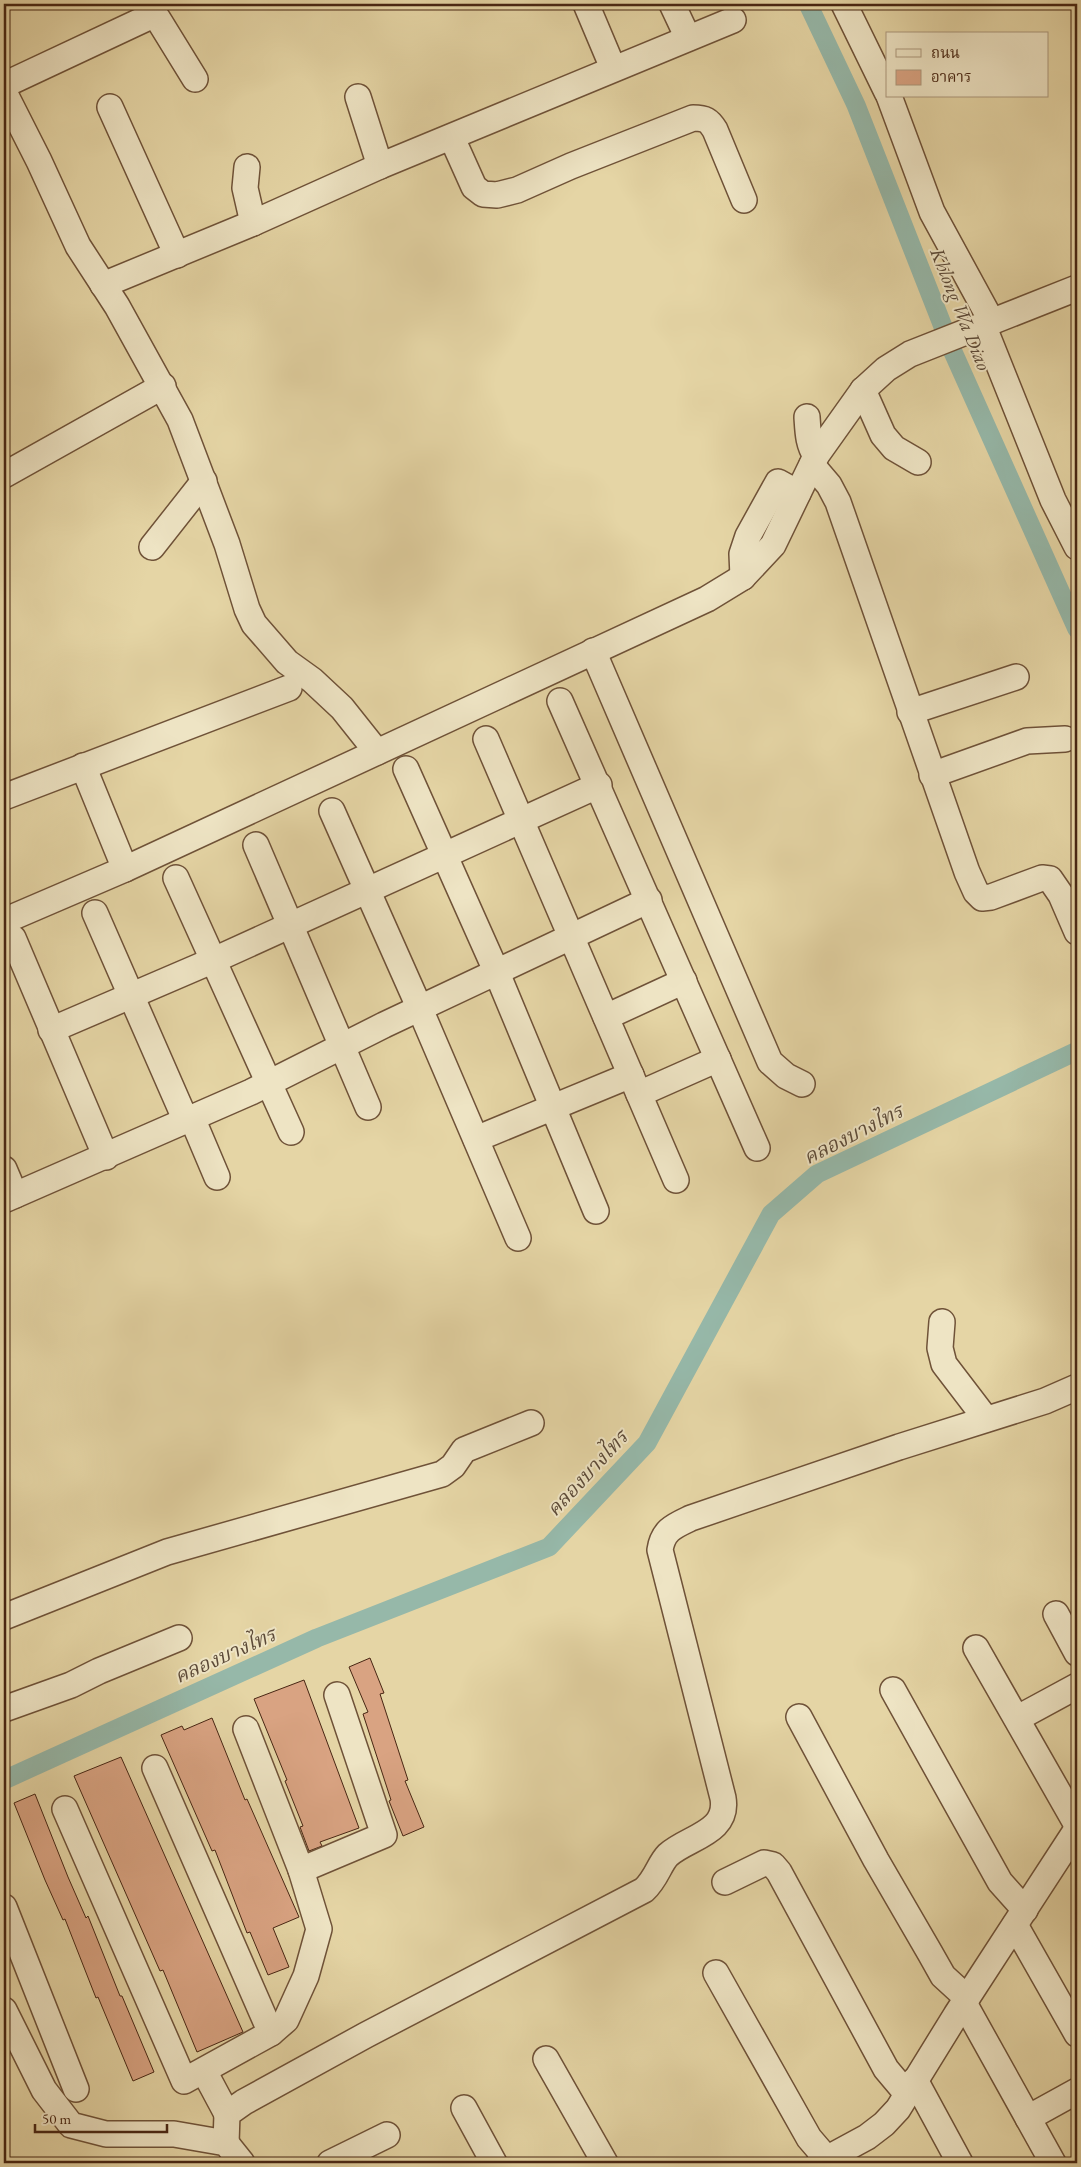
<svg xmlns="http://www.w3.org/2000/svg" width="1081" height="2167" font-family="'EB Garamond','Noto Serif Thai',serif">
<rect width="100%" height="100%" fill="#e5d5a5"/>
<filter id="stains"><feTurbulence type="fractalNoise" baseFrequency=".004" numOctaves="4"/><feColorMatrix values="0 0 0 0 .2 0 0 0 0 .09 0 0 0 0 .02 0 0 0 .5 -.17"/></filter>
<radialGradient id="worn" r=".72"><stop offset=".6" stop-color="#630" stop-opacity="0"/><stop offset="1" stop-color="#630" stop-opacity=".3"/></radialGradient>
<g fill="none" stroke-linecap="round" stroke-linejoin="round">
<!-- canal -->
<g stroke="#96b8a9" stroke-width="19">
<polyline points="808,4 856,105 953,352 1077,629"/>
<polyline points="4,1780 317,1638 549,1547 647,1443 771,1214 817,1174 1077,1051"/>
</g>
</g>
<!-- building -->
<g fill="#d9a382" stroke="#482613">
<polygon points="370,1658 384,1693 380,1694 408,1780 405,1781 424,1827 403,1836 389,1801 391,1800 363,1714 368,1712 349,1667"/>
<polygon points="304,1680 359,1828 320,1842 322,1846 309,1851 300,1827 303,1826 285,1781 287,1780 254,1699"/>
<polygon points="212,1718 245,1800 247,1799 299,1917 273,1928 289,1967 268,1975 250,1932 247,1933 215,1850 212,1851 161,1735 182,1726 184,1730"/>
<polygon points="121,1757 243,2032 197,2052 163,1970 160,1971 74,1776"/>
<polygon points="35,1794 68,1877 86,1918 88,1916 120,1996 122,1996 154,2072 133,2081 98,1997 96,1998 65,1919 63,1920 45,1880 14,1803"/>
</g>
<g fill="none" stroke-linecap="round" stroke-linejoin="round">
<!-- minor casing -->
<g stroke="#6f5238" stroke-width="28">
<g id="minor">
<polyline points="586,4 613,68"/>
<polyline points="672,4 688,38"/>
<polyline points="844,4 887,92"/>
<polyline points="4,85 149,17 158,19 195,79"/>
<polyline points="4,92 39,161 78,246 117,306 180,420 227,544 247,609 254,624 287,662 312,680 342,708 377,752"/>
<polyline points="889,96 932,212 992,322"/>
<polyline points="358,97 380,166"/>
<polyline points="110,107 177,255"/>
<path d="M 452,138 L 474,187 L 483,194 L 497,195 L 517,190 L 571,166 L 693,118 C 705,118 709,120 715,130 L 744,200"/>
<polyline points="247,167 245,188 253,223"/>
<polyline points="103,285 253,223 380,166 733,20"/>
<polyline points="983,325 1053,500 1077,547"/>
<polyline points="863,390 883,435 894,448 918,462"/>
<path d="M 807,417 C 808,432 808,444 816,456"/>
<polyline points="812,465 829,485 838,502 967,872 976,892 982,898 991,897 1042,878 1050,879 1061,895 1077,932"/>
<polyline points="4,475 163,386"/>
<polyline points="152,547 204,481"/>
<polyline points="743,577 742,554 748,536 778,482 798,493"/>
<polyline points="593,651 770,1062 786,1076 802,1084"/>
<polyline points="560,701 757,1148"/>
<polyline points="910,712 1016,677"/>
<polyline points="486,739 676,1180"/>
<polyline points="83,766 125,869"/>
<polyline points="406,769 497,973 596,1211"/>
<polyline points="932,775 1027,741 1065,739"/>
<polyline points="4,797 289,688"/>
<polyline points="332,811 420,1009 518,1238"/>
<polyline points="256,845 368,1107"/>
<polyline points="176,878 291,1132"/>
<polyline points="95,913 186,1121"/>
<polyline points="4,921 125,869 707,599 743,577 773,545 816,456 863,390 886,369 910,354 1077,288"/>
<polyline points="13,938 106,1157"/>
<polyline points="606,1017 684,981"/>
<polyline points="51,1030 214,960 599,785"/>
<polyline points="639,1094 718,1059"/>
<polyline points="192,1118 217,1177"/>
<polyline points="476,1139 631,1075"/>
<polyline points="4,1169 15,1195"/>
<polyline points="4,1200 251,1092 384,1025 649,900"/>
<polyline points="942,1322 940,1348 944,1364 986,1419"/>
<polyline points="1056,1614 1077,1653"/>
<polyline points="4,1617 167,1552 442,1474 453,1466 464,1450 531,1423"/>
<polyline points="976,1648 1077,1825"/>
<polyline points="893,1690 1000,1882 1025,1910"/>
<polyline points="4,1709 71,1685 99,1671 179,1638"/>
<polyline points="799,1717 876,1860 930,1953 943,1976 967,1998"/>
<polyline points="1018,1718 1077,1686"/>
<polyline points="155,1768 271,2033"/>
<polyline points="65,1809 184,2081 271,2033 286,2020 306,1976 319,1929 301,1870 246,1729"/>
<polyline points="301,1870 384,1835 337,1695"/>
<polyline points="725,1882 764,1863 773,1865 779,1872 886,2069 907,2094"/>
<polyline points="4,1907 76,2089"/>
<polyline points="1015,1925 1077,2034"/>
<polyline points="716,1973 809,2138 827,2159"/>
<polyline points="964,2003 1053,2163"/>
<polyline points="4,2010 44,2090 71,2125 106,2134 174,2134 226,2143 242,2163"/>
<polyline points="546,2059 605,2163"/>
<polyline points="204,2071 227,2114"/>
<polyline points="915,2080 960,2163"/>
<polyline points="464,2108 494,2163"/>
<polyline points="1028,2118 1077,2091"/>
<path d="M 226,2143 L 227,2114 L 244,2102 L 366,2035 L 644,1890 C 657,1878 659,1864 668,1855 C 688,1837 729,1833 723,1798 L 660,1550 C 663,1530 674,1526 691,1518 L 899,1447 L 1045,1401 L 1077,1387"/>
<polyline points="330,2163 387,2135"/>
<polyline points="819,2163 867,2137 884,2124 898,2109 956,2015 1077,1829"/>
</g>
</g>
<!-- minor -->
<use href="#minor" stroke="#eee4c4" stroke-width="25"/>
</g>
<g text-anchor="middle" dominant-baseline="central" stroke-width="4" stroke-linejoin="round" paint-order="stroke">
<!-- water labels -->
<g font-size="20" font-style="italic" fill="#5c4a38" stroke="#eee4c4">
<text transform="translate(961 309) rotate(68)">Khlong Wa Diao</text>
<text transform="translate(853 1134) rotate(-27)">คลองบางไทร</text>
<text transform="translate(587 1473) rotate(-47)">คลองบางไทร</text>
<text transform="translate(225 1655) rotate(-24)">คลองบางไทร</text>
</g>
</g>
<!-- margin -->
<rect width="1081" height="2167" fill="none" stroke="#e5d5a5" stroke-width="20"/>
<rect x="5" y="5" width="1071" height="2157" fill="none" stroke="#482613" stroke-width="2.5"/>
<rect x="10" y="10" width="1061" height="2147" fill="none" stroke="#482613"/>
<!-- legend -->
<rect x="886" y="32" width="162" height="65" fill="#eee4c4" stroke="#ac987d"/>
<rect x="896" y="49" width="25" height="8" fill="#eee4c4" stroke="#ac987d"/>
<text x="931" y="58" font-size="15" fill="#482613">ถนน</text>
<rect x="896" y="70" width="25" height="15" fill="#d9a382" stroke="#ac987d"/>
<text x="931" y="82" font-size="15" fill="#482613">อาคาร</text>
<!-- scale -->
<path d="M35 2124v8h132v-8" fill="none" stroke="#482613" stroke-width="2.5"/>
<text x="42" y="2124" font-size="15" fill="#482613" stroke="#eee4c4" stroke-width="4" paint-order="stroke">50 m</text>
<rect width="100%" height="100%" filter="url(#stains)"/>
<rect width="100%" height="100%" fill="url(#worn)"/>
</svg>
